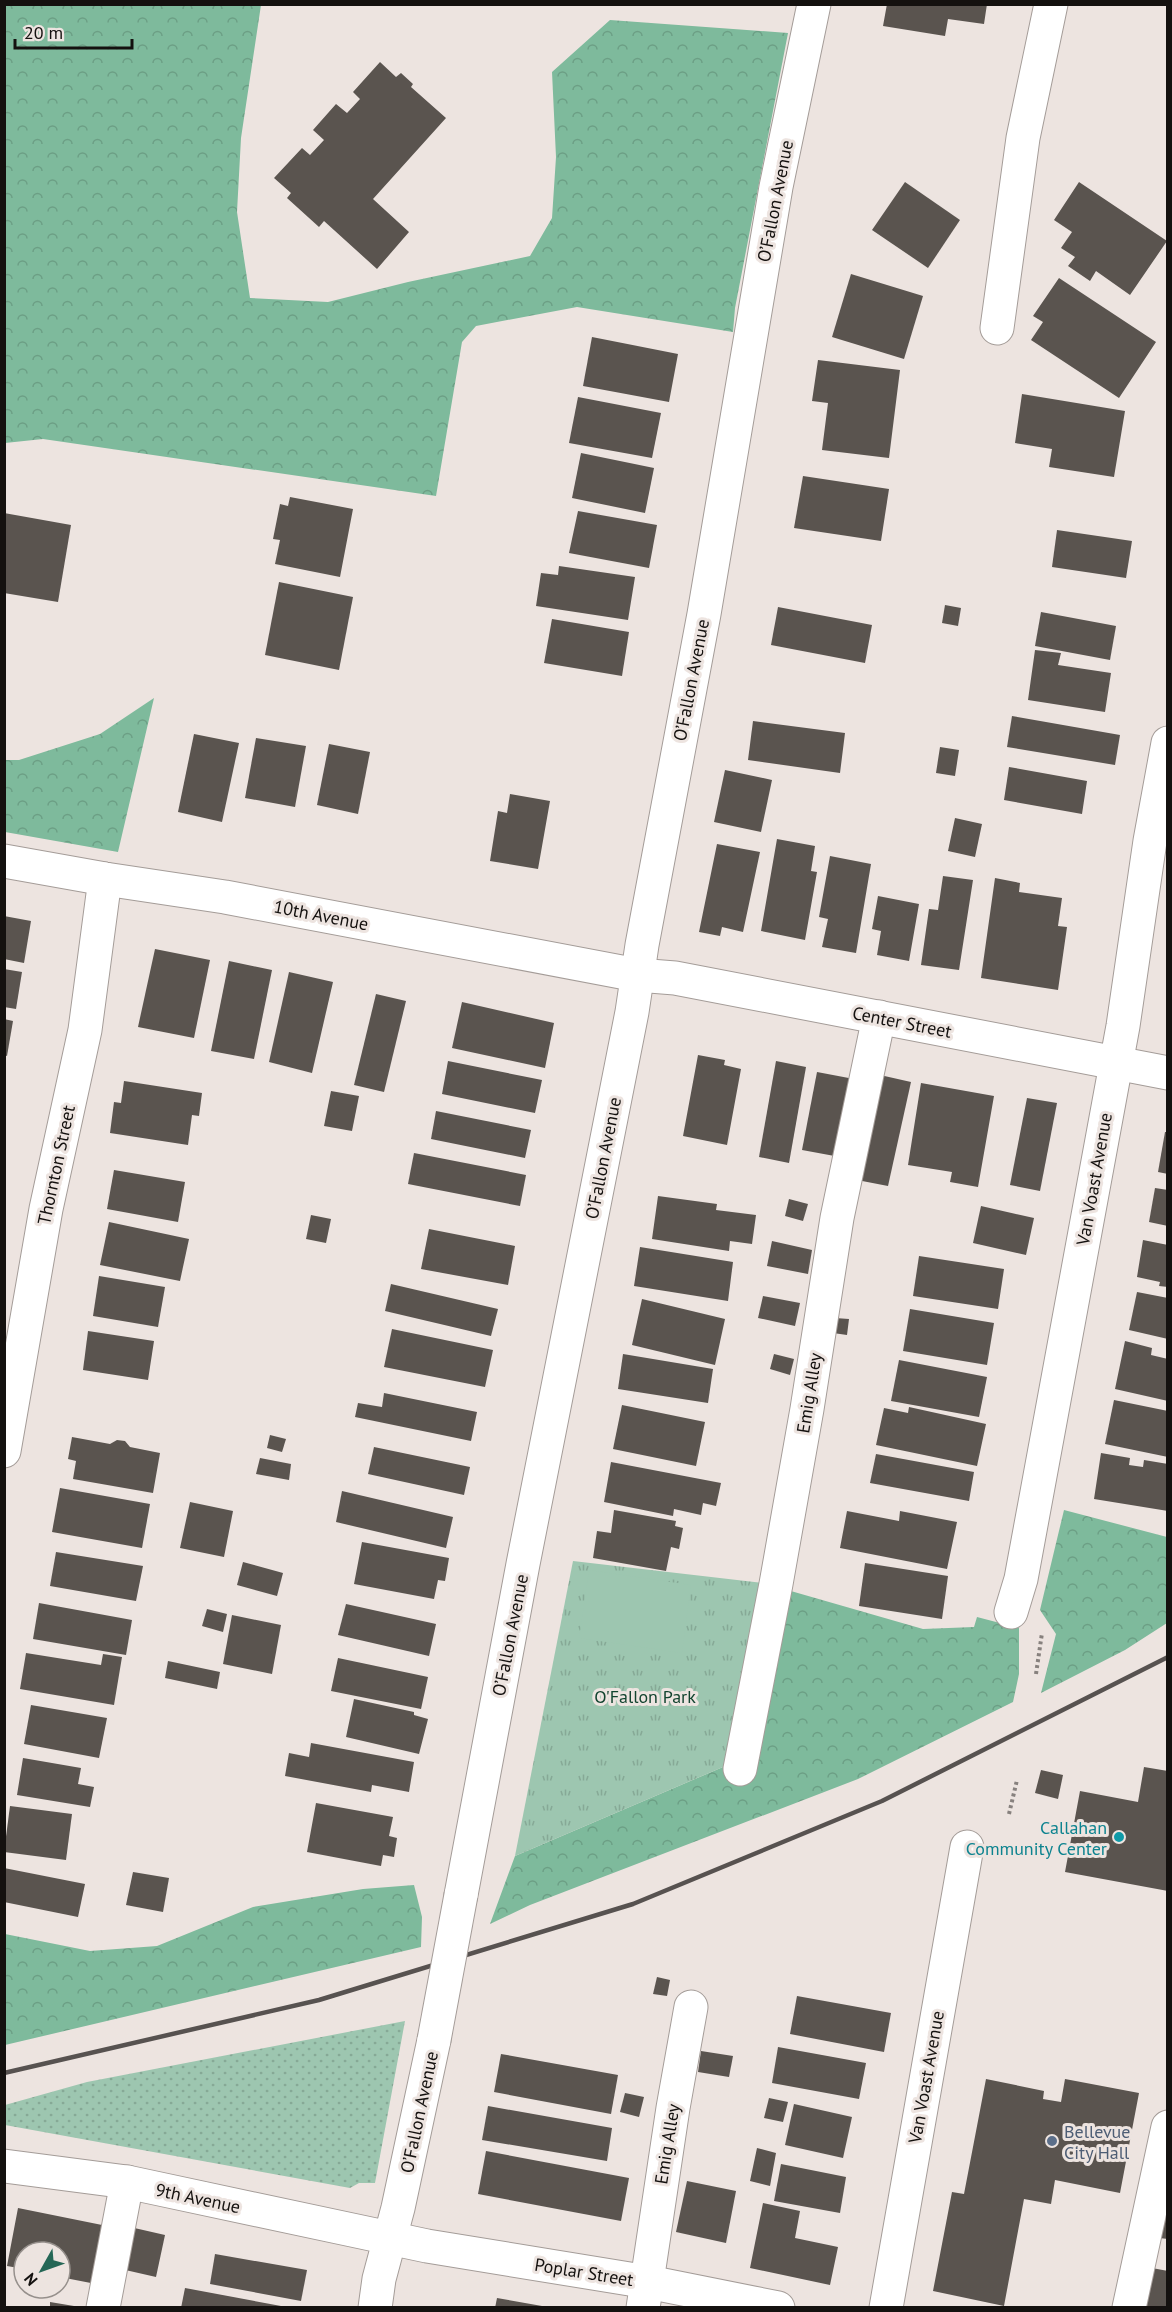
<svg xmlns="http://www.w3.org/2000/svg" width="1172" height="2312" font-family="'PT Sans',sans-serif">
<defs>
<pattern id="grass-dots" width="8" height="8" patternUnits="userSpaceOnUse" patternTransform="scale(1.5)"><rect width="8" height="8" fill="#9dc6b0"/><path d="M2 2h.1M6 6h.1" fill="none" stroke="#86a996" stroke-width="1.8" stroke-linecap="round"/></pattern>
<pattern id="forest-crowns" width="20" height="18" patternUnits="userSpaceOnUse" patternTransform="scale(1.5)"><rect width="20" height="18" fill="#7eba9c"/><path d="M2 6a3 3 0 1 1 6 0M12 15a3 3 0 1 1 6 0" fill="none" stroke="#6c9f85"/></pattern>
<pattern id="park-tufts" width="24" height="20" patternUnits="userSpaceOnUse" patternTransform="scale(1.5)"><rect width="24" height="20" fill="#9dc6b0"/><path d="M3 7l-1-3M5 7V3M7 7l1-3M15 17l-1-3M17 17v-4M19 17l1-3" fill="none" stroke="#86a996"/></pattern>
</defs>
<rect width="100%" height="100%" fill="#ede4e0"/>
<!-- grass -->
<polygon fill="url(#grass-dots)" points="405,2021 375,2183 359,2183 350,2188 5,2125 5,2105 87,2082"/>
<!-- forest -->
<g fill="url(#forest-crowns)">
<polygon points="5,4 261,5 241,138 237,212 250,298 328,302 408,282 530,256 552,218 556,157 552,72 610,20 788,33 735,308 733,332 577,307 476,326 462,342 436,496 43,439 5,443"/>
<polygon points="154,698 118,852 5,832 5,760 19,760 100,734"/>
<polygon points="1064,1510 1167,1537 1167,1623 1125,1650 1041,1693 1056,1634 1040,1610"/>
<polygon points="763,1583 923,1629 974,1627 977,1617 1019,1628 1019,1674 1013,1702 858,1779 530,1905 490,1924 515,1856 730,1764"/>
<polygon points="414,1885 422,1917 421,1947 5,2045 5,1934 90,1951 157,1946 253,1907 363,1889"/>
</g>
<!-- park -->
<polygon fill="url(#park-tufts)" points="573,1561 763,1583 730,1764 515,1856"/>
<!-- pitch -->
<polygon fill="#9dc6b0" points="589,1570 691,1585 682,1653 579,1638"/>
<!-- building -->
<g fill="#5a544f">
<polygon points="887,4 987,4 984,24 948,19 945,36 883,26"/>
<polygon points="380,62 396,77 401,73 413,84 411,87 446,118 373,199 409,232 377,269 324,221 319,227 287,198 291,193 274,178 302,148 310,155 324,140 313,130 336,104 347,113 360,99 353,92"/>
<polygon points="905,182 960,220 928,268 872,230"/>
<polygon points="1079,182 1167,241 1130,295 1096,271 1090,281 1068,266 1075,257 1061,248 1072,232 1054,220"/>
<polygon points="851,274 923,296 904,359 832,337"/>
<polygon points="1059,278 1156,342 1119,398 1031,340 1043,322 1033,316"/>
<polygon points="592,337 678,354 669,402 583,386"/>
<polygon points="818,360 900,370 889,458 822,450 828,403 812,401"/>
<polygon points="1022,394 1125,411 1114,477 1049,467 1052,449 1015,443"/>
<polygon points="578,397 661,413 652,458 569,443"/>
<polygon points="581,453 654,468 645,513 572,498"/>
<polygon points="803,476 889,489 881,541 794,528"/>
<polygon points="290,497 353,509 340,577 275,564 280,540 273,539 280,504 288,506"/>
<polygon points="578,511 657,525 649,568 569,553"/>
<polygon points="4,513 71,525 58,602 4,593"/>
<polygon points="1057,530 1132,541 1126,578 1052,567"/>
<polygon points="559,566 635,577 628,620 536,606 541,573 558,575"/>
<polygon points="279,582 353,597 339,670 265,655"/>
<polygon points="945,605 961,608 958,626 942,623"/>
<polygon points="778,607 872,625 865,663 771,645"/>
<polygon points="1041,612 1116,626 1110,660 1035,646"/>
<polygon points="552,619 629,632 622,676 544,663"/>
<polygon points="1035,650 1061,653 1058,665 1111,673 1105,712 1028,700"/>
<polygon points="1012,716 1120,735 1115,765 1007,747"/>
<polygon points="753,721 845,733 840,773 748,760"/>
<polygon points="194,734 239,743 222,822 178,812"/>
<polygon points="256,738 306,746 295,807 245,798"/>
<polygon points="329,744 370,752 358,814 317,805"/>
<polygon points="940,747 959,750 955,776 936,773"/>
<polygon points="1009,767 1087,781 1082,814 1004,800"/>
<polygon points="725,770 772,780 761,832 714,822"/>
<polygon points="510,794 550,801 538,869 490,861 498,811 507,813"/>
<polygon points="955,818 982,824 975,857 948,851"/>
<polygon points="777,839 815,846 811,871 817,872 805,940 761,931"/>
<polygon points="717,844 760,852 743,932 722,927 720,936 699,932"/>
<polygon points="830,856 871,864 856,953 822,947 828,919 819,917"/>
<polygon points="943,876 973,880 959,970 921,965 929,909 938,910"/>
<polygon points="995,878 1020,883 1019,892 1062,898 1058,926 1067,927 1058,990 981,978"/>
<polygon points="878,896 919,904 909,961 877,955 881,931 872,929"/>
<polygon points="4,916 31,921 24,963 4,959"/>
<polygon points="155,949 210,960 194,1038 138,1027"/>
<polygon points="229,961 272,970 254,1059 211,1051"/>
<polygon points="4,969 22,972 16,1009 4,1007"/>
<polygon points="289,972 333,982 312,1073 269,1062"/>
<polygon points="376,994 406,1001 384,1092 354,1085"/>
<polygon points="462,1002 554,1023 545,1068 452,1048"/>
<polygon points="4,1019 13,1021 7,1056 4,1055"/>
<polygon points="698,1055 725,1060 724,1065 741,1069 727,1145 683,1136"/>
<polygon points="448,1061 542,1080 535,1113 442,1094"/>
<polygon points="776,1061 806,1067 789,1163 759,1157"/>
<polygon points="817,1072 854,1079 840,1157 802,1150"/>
<polygon points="880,1075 911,1082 888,1186 857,1180"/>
<polygon points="124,1081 202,1093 199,1116 192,1115 188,1145 110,1133 114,1102 121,1103"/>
<polygon points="921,1083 994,1096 978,1187 950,1182 952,1172 908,1165"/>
<polygon points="331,1091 359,1096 352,1131 324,1126"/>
<polygon points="1027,1098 1057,1103 1040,1191 1010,1185"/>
<polygon points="436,1111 531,1130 525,1158 431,1139"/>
<polygon points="1165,1132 1168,1132 1168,1174 1158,1172"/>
<polygon points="414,1153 526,1175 520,1206 408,1184"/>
<polygon points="114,1170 185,1182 178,1222 107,1209"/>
<polygon points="1155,1188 1168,1190 1168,1226 1149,1222"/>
<polygon points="658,1196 717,1204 716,1210 756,1215 752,1244 730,1241 729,1251 652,1239"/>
<polygon points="789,1199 808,1204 803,1221 785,1216"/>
<polygon points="981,1206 1034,1218 1026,1255 973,1243"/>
<polygon points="311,1215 331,1219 326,1243 306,1239"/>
<polygon points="109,1222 189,1239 180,1281 100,1265"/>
<polygon points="429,1229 515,1246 508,1285 421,1269"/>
<polygon points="1143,1240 1168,1245 1168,1287 1159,1286 1160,1282 1137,1277"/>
<polygon points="772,1241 812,1250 808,1274 767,1266"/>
<polygon points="640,1247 733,1262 728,1301 634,1286"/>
<polygon points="919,1256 1004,1269 998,1309 913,1296"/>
<polygon points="99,1276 165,1287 158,1327 93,1316"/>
<polygon points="391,1284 498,1309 491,1336 385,1311"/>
<polygon points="1137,1292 1168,1298 1168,1339 1129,1330"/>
<polygon points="763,1296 800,1303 795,1326 758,1318"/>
<polygon points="642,1299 725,1319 715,1365 632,1345"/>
<polygon points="910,1309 994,1323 987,1365 903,1351"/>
<polygon points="835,1318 849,1319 847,1335 833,1333"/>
<polygon points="392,1329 493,1350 485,1387 384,1367"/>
<polygon points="88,1331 154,1341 148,1380 83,1370"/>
<polygon points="1125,1341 1152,1348 1151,1355 1168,1359 1168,1401 1115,1389"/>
<polygon points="623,1354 713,1369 708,1403 618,1389"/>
<polygon points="774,1354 794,1359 790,1375 770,1369"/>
<polygon points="899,1360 987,1377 979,1417 891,1401"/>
<polygon points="384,1393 477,1412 471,1441 355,1417 358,1403 382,1407"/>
<polygon points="1114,1400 1168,1411 1168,1457 1105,1444"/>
<polygon points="622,1405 705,1422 696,1466 613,1449"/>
<polygon points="909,1407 986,1424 977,1466 876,1445 884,1408 908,1413"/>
<polygon points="270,1435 286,1439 282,1452 267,1448"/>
<polygon points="72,1437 110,1444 117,1440 125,1441 130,1447 160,1453 153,1493 73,1479 76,1461 68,1459"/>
<polygon points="374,1447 470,1467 464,1495 368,1474"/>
<polygon points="1101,1453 1130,1458 1129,1465 1143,1467 1144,1460 1168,1464 1168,1511 1094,1499"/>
<polygon points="876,1454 974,1472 969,1501 870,1483"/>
<polygon points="260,1458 291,1464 289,1480 256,1474"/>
<polygon points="611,1462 721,1483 716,1506 703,1503 701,1515 674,1509 673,1516 604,1502"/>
<polygon points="60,1488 150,1504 142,1548 52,1532"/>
<polygon points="342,1491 453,1517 446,1548 336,1522"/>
<polygon points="190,1502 233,1511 224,1557 180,1548"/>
<polygon points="614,1510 676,1521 675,1526 683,1528 679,1549 671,1547 666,1571 593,1558 597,1531 611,1533"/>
<polygon points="847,1511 899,1521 900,1511 957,1522 947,1569 840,1548"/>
<polygon points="362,1542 449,1558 445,1581 438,1580 434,1599 354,1584"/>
<polygon points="56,1552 143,1566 136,1601 50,1586"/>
<polygon points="243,1562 283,1573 277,1596 237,1585"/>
<polygon points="865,1563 948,1576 942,1619 859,1606"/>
<polygon points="39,1603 132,1620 126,1655 33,1639"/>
<polygon points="346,1604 436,1624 429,1656 338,1635"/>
<polygon points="207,1609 227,1614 223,1632 202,1626"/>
<polygon points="232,1615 281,1625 272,1674 223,1664"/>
<polygon points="26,1653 101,1665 103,1654 122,1657 114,1705 20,1689"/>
<polygon points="338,1658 428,1677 421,1709 331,1691"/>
<polygon points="168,1661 220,1672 217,1689 165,1678"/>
<polygon points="354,1699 414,1712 414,1715 428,1719 419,1754 346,1737"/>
<polygon points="31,1705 107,1718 99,1758 24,1744"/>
<polygon points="311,1743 414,1762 409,1792 372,1785 371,1792 285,1776 289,1753 309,1757"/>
<polygon points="23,1758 81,1768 78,1784 94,1787 90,1807 17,1795"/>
<polygon points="1144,1767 1168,1771 1168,1891 1065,1872 1080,1791 1138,1802"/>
<polygon points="1041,1770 1063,1775 1058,1799 1035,1793"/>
<polygon points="316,1803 393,1817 389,1836 397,1838 394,1857 383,1855 381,1866 307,1852"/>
<polygon points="10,1806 72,1814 66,1860 4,1852"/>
<polygon points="4,1868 85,1884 78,1917 4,1902"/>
<polygon points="133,1872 169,1878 163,1912 126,1905"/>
<polygon points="657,1977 670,1980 667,1996 653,1994"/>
<polygon points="797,1996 891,2013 884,2052 790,2034"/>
<polygon points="778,2047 866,2063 859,2099 772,2083"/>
<polygon points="701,2051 733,2056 729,2077 698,2072"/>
<polygon points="501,2054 618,2075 611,2114 494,2092"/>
<polygon points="986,2079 1044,2091 1043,2099 1061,2102 1065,2079 1139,2093 1120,2193 1055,2180 1051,2204 1024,2199 1004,2306 933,2291 952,2192 964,2194"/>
<polygon points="625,2093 644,2097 639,2117 620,2112"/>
<polygon points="769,2098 788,2102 783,2122 764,2118"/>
<polygon points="794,2104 852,2117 843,2158 785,2145"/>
<polygon points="488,2106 612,2128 607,2161 482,2140"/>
<polygon points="757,2148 776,2153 770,2186 750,2181"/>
<polygon points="486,2151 629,2178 621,2221 478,2194"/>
<polygon points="781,2164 846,2177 840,2213 774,2201"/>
<polygon points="687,2181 736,2191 726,2243 676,2232"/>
<polygon points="763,2203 800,2211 795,2238 838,2247 830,2285 750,2268"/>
<polygon points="18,2208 107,2226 96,2284 60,2277 60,2252 24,2252 24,2269 7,2266"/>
<polygon points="1162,2218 1168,2219 1168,2239 1159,2238"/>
<polygon points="130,2227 165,2235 156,2277 121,2269"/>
<polygon points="215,2254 307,2270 301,2301 210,2284"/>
<polygon points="1152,2268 1168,2271 1168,2308 1144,2308"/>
<polygon points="185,2288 281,2306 281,2308 181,2308"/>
<polygon points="497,2298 542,2306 542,2308 495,2308"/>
<polygon points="50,2302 74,2306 74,2308 50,2308"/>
</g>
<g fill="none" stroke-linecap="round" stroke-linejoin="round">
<!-- minor casing -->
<g stroke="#a49c98" stroke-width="35">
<g id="minor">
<polyline points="997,328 1023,138 1051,4"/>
<polyline points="4,861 105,879 225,897 637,975 675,978 1168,1073"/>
<polyline points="4,1451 46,1209 85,1030 105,879"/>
<polyline points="1011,1612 1021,1579 1123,1026 1150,841 1168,743"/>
<polyline points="740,1769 776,1584 807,1409 837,1218 879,1017"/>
<polyline points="461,1895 523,1564 632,1012 642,945 704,614 776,187 814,4"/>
<polyline points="4,2166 127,2182 427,2246 648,2282 778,2308"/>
<polyline points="103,2308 127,2182"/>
<polyline points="375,2308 379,2279 398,2208 434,2040"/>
<polyline points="643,2308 673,2108 691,2007"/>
<polyline points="886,2308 967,1847"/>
<polyline points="1129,2308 1168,2127"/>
</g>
</g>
<!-- path -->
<g stroke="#87817e" stroke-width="4" stroke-dasharray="3 3" stroke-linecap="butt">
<polyline points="1036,1674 1042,1633"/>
<polyline points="1009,1814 1017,1780"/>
</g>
<!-- minor -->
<use href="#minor" stroke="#fff" stroke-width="33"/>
<!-- rail -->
<polyline stroke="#575250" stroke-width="4.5" points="4,2073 319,2000 633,1904 882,1801 1168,1657"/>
<!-- minor-bridge casing -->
<g stroke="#a49c98" stroke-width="35" stroke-linecap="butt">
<polyline id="minor-bridge" points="434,2040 461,1895"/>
</g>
<!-- minor-bridge -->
<use href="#minor-bridge" stroke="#fff" stroke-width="33"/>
</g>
<!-- markers -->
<circle fill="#0f9aa8" stroke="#ede4e0" stroke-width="2" cx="1119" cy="1837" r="6"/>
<circle fill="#5c6f8a" stroke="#ede4e0" stroke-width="2" cx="1052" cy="2141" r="6"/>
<g text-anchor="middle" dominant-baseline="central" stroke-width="6" stroke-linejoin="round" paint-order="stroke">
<!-- street labels -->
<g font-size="18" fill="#14110f" stroke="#ede4e0">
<text transform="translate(775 201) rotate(-79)">O’Fallon Avenue</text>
<text transform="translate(691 680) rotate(-79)">O’Fallon Avenue</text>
<text transform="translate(321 915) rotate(11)">10th Avenue</text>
<text transform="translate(902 1022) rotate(11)">Center Street</text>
<text transform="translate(603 1158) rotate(-79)">O’Fallon Avenue</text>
<text transform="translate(56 1165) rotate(-78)">Thornton Street</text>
<text transform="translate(1094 1179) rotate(-80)">Van Voast Avenue</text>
<text transform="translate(809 1393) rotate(-81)">Emig Alley</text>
<text transform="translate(510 1635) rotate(-79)">O’Fallon Avenue</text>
<text transform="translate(926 2077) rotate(-80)">Van Voast Avenue</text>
<text transform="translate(419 2112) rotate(-78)">O’Fallon Avenue</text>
<text transform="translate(667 2144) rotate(-81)">Emig Alley</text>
<text transform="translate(198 2198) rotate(12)">9th Avenue</text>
<text transform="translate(584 2272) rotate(9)">Poplar Street</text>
</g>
<!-- park labels -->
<g font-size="18" fill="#12442f" stroke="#ede4e0">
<text x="645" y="1696">O'Fallon Park</text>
</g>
<!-- culture labels -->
<g font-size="18" fill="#0d838f" stroke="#ede4e0" text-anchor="end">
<text x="1107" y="1827">Callahan<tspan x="1107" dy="21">Community Center</tspan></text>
</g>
<!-- service labels -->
<g font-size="18" fill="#4e5e75" stroke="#ede4e0" text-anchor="start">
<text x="1064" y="2131">Bellevue<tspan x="1064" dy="21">City Hall</tspan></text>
</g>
</g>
<!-- border -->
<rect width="1172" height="2312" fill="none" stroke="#14110f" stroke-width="12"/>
<!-- north arrow -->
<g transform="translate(42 2270) rotate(230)"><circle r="28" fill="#ede4e0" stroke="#96908c" stroke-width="1.5"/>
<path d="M0-4.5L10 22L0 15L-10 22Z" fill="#256756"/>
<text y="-9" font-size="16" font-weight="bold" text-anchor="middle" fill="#14110f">N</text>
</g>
<!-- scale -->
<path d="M15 39v9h117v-9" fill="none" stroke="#14110f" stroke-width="3"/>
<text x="24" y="39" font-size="18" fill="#14110f" stroke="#ede4e0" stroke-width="4.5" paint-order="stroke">20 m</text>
</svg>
